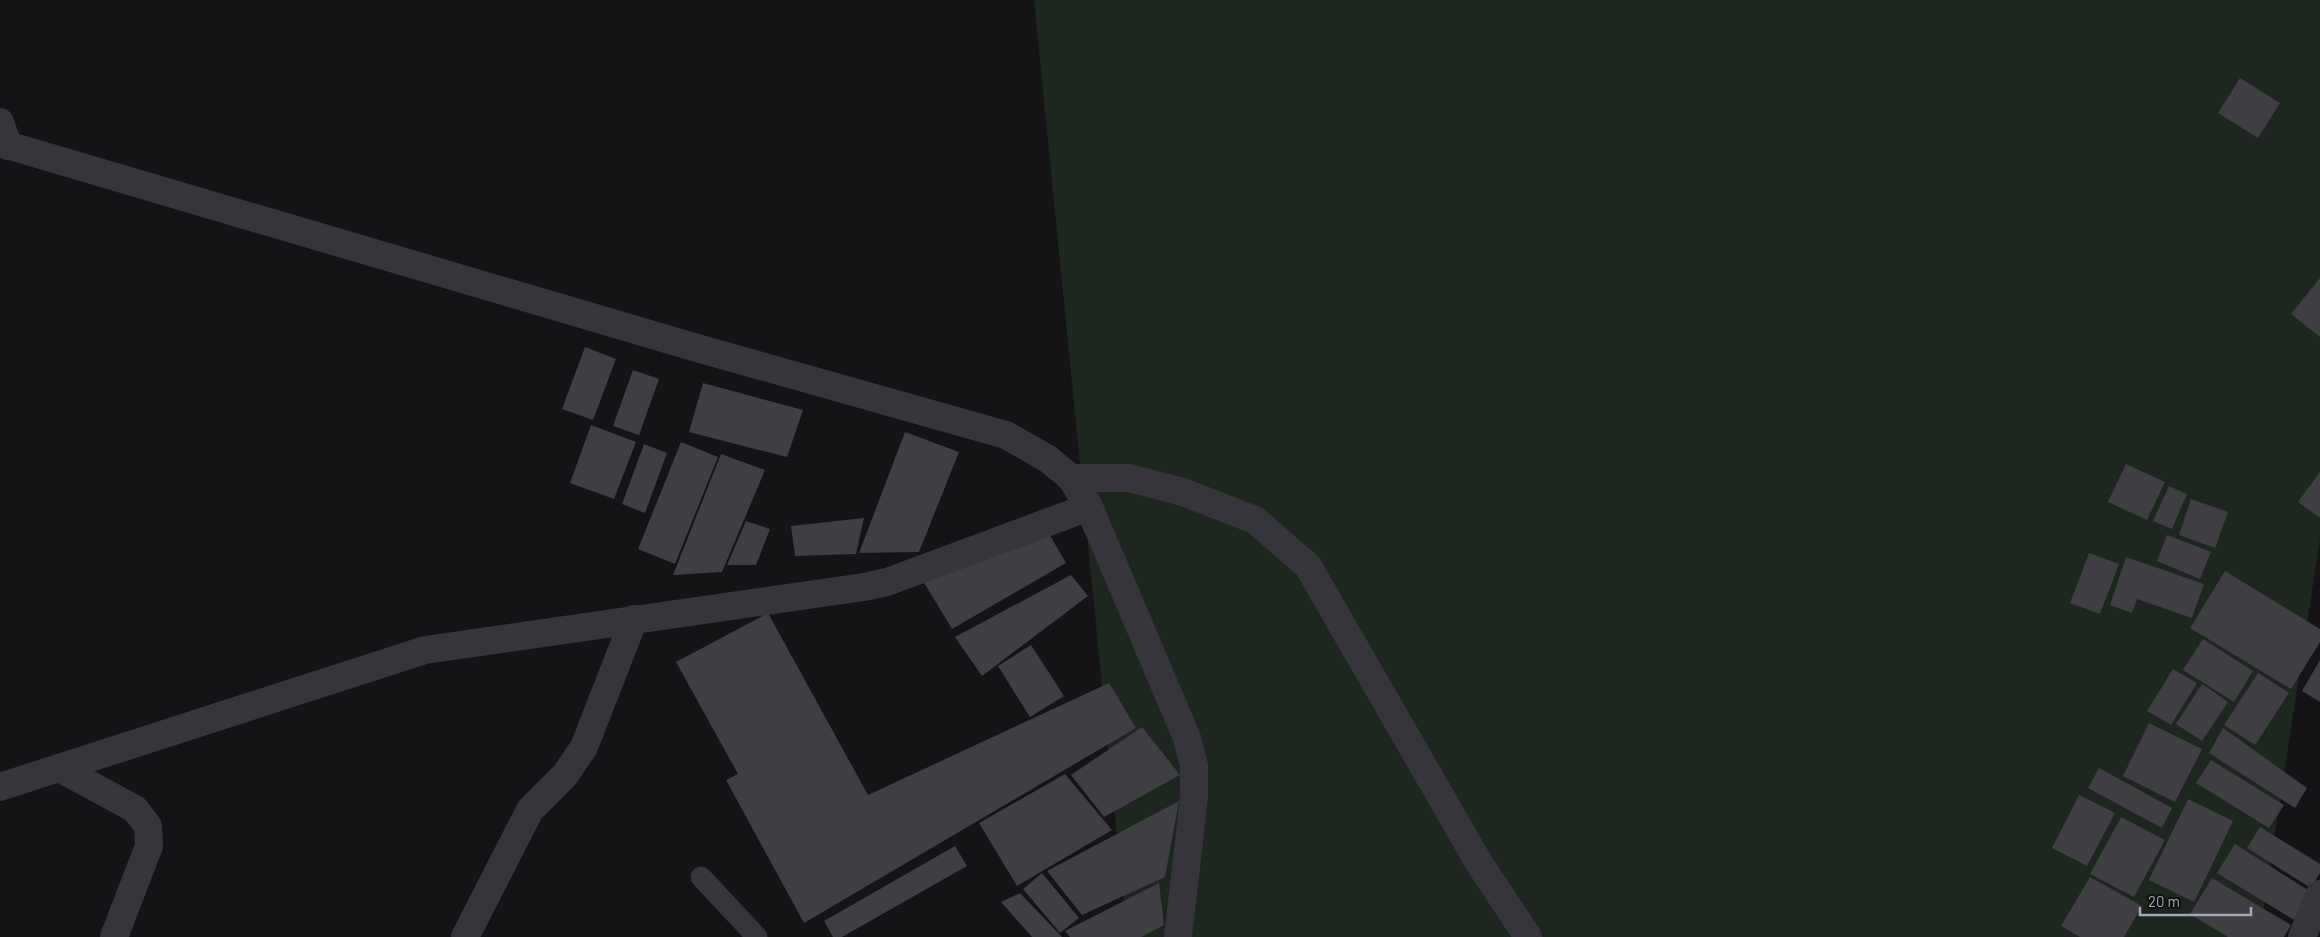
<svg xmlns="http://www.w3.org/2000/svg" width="2320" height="937" font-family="Barlow,sans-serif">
<rect width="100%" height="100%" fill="#141416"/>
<!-- green -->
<polygon fill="#1e2620" points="1034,0 2320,0 2320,539 2259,937 1127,937"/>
<!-- building -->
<g fill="#3e3e43">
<polygon points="2240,78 2280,103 2258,138 2218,113"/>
<polygon points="2320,278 2320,337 2291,314"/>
<polygon points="585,347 616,359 593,420 562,409"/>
<polygon points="633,370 659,379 639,435 613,426"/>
<polygon points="703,383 803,410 787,457 689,432"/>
<polygon points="591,425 636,442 614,499 570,483"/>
<polygon points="905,432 959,452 919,552 859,553"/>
<polygon points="681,442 718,457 675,564 638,549"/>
<polygon points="644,444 667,453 645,513 622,504"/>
<polygon points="721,454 765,470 722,572 673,575"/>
<polygon points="2126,464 2165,482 2147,520 2108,502"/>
<polygon points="2320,472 2320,518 2298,502"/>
<polygon points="2169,486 2187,494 2172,529 2153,521"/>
<polygon points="2191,499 2228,512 2215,548 2179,535"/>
<polygon points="864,518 856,554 795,556 791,526"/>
<polygon points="746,521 770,529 756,565 727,565"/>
<polygon points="1048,532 1066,563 952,629 923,581"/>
<polygon points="2167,535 2211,552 2200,579 2157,561"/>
<polygon points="2089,553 2119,564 2100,614 2070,603"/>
<polygon points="2126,557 2204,584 2192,618 2137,599 2132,613 2110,605"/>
<polygon points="2225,571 2320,629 2320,642 2291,689 2190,628"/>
<polygon points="1071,575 1088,596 982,676 955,637"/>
<polygon points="768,613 868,795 1109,683 1136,728 804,923 726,780 738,774 676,662"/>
<polygon points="2203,639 2253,671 2234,702 2183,670"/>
<polygon points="1031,645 1064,696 1030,717 998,666"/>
<polygon points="2320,660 2320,702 2302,691"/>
<polygon points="2173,669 2197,683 2171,725 2147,711"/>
<polygon points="2258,673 2289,693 2255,745 2224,725"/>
<polygon points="2202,684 2228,702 2202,741 2176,724"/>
<polygon points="2149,723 2202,749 2175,802 2123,776"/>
<polygon points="1142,727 1180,775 1104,817 1071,775"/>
<polygon points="2223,728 2307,788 2295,808 2209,753"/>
<polygon points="2211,760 2284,805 2269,828 2196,783"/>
<polygon points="2099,768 2172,808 2162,828 2088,788"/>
<polygon points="1065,774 1112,830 1017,886 979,823"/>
<polygon points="2079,795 2115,813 2087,866 2052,848"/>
<polygon points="2188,799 2233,821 2194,902 2149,880"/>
<polygon points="1179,801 1165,877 1082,915 1047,871"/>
<polygon points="2121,817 2165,840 2134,897 2090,874"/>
<polygon points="2260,827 2320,864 2320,873 2311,888 2247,848"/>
<polygon points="2235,844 2311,892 2294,920 2217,873"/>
<polygon points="955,846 967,866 842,937 833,937 824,921"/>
<polygon points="1042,873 1079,918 1060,933 1023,889"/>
<polygon points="2090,877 2142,906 2124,937 2080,937 2061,926"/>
<polygon points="2212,878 2291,925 2284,937 2228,937 2190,914"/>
<polygon points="1159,883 1164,925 1141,937 1070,937 1065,931"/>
<polygon points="1020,893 1062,937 1032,937 1001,902"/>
</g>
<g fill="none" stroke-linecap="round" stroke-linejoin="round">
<!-- service -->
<polyline stroke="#35353b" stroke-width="21" points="701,877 757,937"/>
<!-- minor -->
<g stroke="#35353b" stroke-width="28">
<polyline points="0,122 8,146"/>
<polyline points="1071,478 1129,478 1183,492 1255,520 1308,566 1479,863 1528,937"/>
<polyline points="59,768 135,809 148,826 149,846 114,937"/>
<polyline points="0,787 425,650 864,587 887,582 1089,507"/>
<polyline points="465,937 530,810 565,775 584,747 634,619"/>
<polyline points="2302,937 2320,894"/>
</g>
<!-- tertiary -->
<polyline stroke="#35353b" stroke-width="28" points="0,143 697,348 1006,435 1048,459 1071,478 1089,507 1187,738 1194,766 1194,797 1178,937"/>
</g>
<!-- scale -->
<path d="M2140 907v8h111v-8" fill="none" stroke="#a5a9b7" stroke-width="2.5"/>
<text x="2148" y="907" font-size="15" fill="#a5a9b7" stroke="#0f0f11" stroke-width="4" paint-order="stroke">20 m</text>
</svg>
